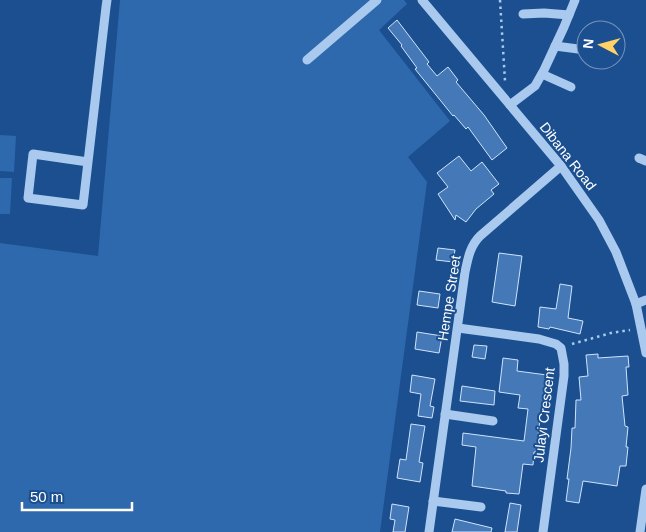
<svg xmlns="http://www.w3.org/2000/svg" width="646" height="532" font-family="Arial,sans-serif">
<rect width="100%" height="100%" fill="#1b4f8f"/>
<!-- green -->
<g fill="#2e69ad">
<polygon points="120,0 404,0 407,4 379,30 450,121 408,157 427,182 380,532 0,532 0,243 98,256"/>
<polygon points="0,135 16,136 14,172 0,171"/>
<polygon points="0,178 12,178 10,214 0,214"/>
</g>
<!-- building -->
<g fill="#4478b7" stroke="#cfe3fa">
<polygon points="397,20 429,62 427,64 437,76 448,67 458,80 456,82 484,115 507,148 492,160 468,127 466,129 454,115 453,116 415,69 417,68 401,46 402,45 388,28"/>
<polygon points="459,156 471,171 482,162 499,184 491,190 494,194 476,209 466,222 456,215 455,220 438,194 448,187 437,173"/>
<polygon points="438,248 455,250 453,262 436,260"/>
<polygon points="499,253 522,256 515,306 492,302"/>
<polygon points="560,284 572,286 568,318 583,321 580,334 550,327 549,329 538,327 540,307 556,309"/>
<polygon points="419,291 440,294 438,308 417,305"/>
<polygon points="417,332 442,336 439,353 415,349"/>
<polygon points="474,345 487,346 485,359 472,357"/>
<polygon points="598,354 598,358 628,356 629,367 626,367 628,395 622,396 625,426 628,427 626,447 628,447 626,466 620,466 617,486 583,481 579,503 566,501 569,479 567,479 571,448 572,428 575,428 576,400 581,400 579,377 588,376 586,355"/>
<polygon points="503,358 518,360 517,371 547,375 543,411 541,411 536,452 534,452 533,465 523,464 519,494 506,493 506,491 472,486 476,447 462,445 463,433 524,441 528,409 518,408 520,395 499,392"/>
<polygon points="412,375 435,379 430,406 434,407 432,418 418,416 421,394 410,392"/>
<polygon points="462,386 495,391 494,405 460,401"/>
<polygon points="411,424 425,426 419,462 423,463 420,482 397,478 400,459 406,460"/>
<polygon points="510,503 521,505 517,532 505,532"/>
<polygon points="392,504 409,507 405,532 393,532 395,520 390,519"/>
<polygon points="455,519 492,528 491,532 452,532"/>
</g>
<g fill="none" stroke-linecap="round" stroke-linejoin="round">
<!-- path -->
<g stroke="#a9c9ee" stroke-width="2.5" stroke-dasharray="2.5 4" stroke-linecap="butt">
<polyline points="500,0 505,81"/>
<polyline points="572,344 611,333 630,330"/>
</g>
<!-- minor -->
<g stroke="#a9c9ee" stroke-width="9">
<polyline points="422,0 561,166 599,220 616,252 636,304 646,353"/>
<polyline points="523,14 544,13 569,15"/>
<polyline points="555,46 586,50"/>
<polyline points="307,60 377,0"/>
<polyline points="542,74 571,87"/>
<polyline points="510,105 535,86 544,70 564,27 575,0"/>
<polyline points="639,158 646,161"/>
<polyline points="88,162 33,154 28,198 83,205 106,7 107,0"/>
<polyline points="636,304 646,300"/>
<polyline points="458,328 539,339 556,344 561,348 564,364 564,376 543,532"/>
<polyline points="445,414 493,421"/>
<polyline points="433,501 481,507"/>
<path d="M 429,532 L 465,272 C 468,258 470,246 480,236 L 561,166"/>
<polyline points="640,532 646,489"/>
</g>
</g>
<g text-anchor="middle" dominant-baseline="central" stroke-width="4" stroke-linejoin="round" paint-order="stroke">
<!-- street labels -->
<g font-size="14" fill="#fff" stroke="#1b4f8f">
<text transform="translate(568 156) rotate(52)">Dibana Road</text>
<text transform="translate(449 298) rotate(-81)">Hempe Street</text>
<text transform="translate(544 415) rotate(-83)">Julayi Crescent</text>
</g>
</g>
<!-- north arrow -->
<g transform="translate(601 45) rotate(276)"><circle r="24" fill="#1b4f8f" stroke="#7695bc"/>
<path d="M0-4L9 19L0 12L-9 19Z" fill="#ffd166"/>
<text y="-8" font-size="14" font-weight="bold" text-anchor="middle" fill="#ffffff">N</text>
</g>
<!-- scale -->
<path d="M22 502v8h110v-8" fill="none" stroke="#ffffff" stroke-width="2.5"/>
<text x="30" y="502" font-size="15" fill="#ffffff" stroke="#1b4f8f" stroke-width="4" paint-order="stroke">50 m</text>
</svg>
